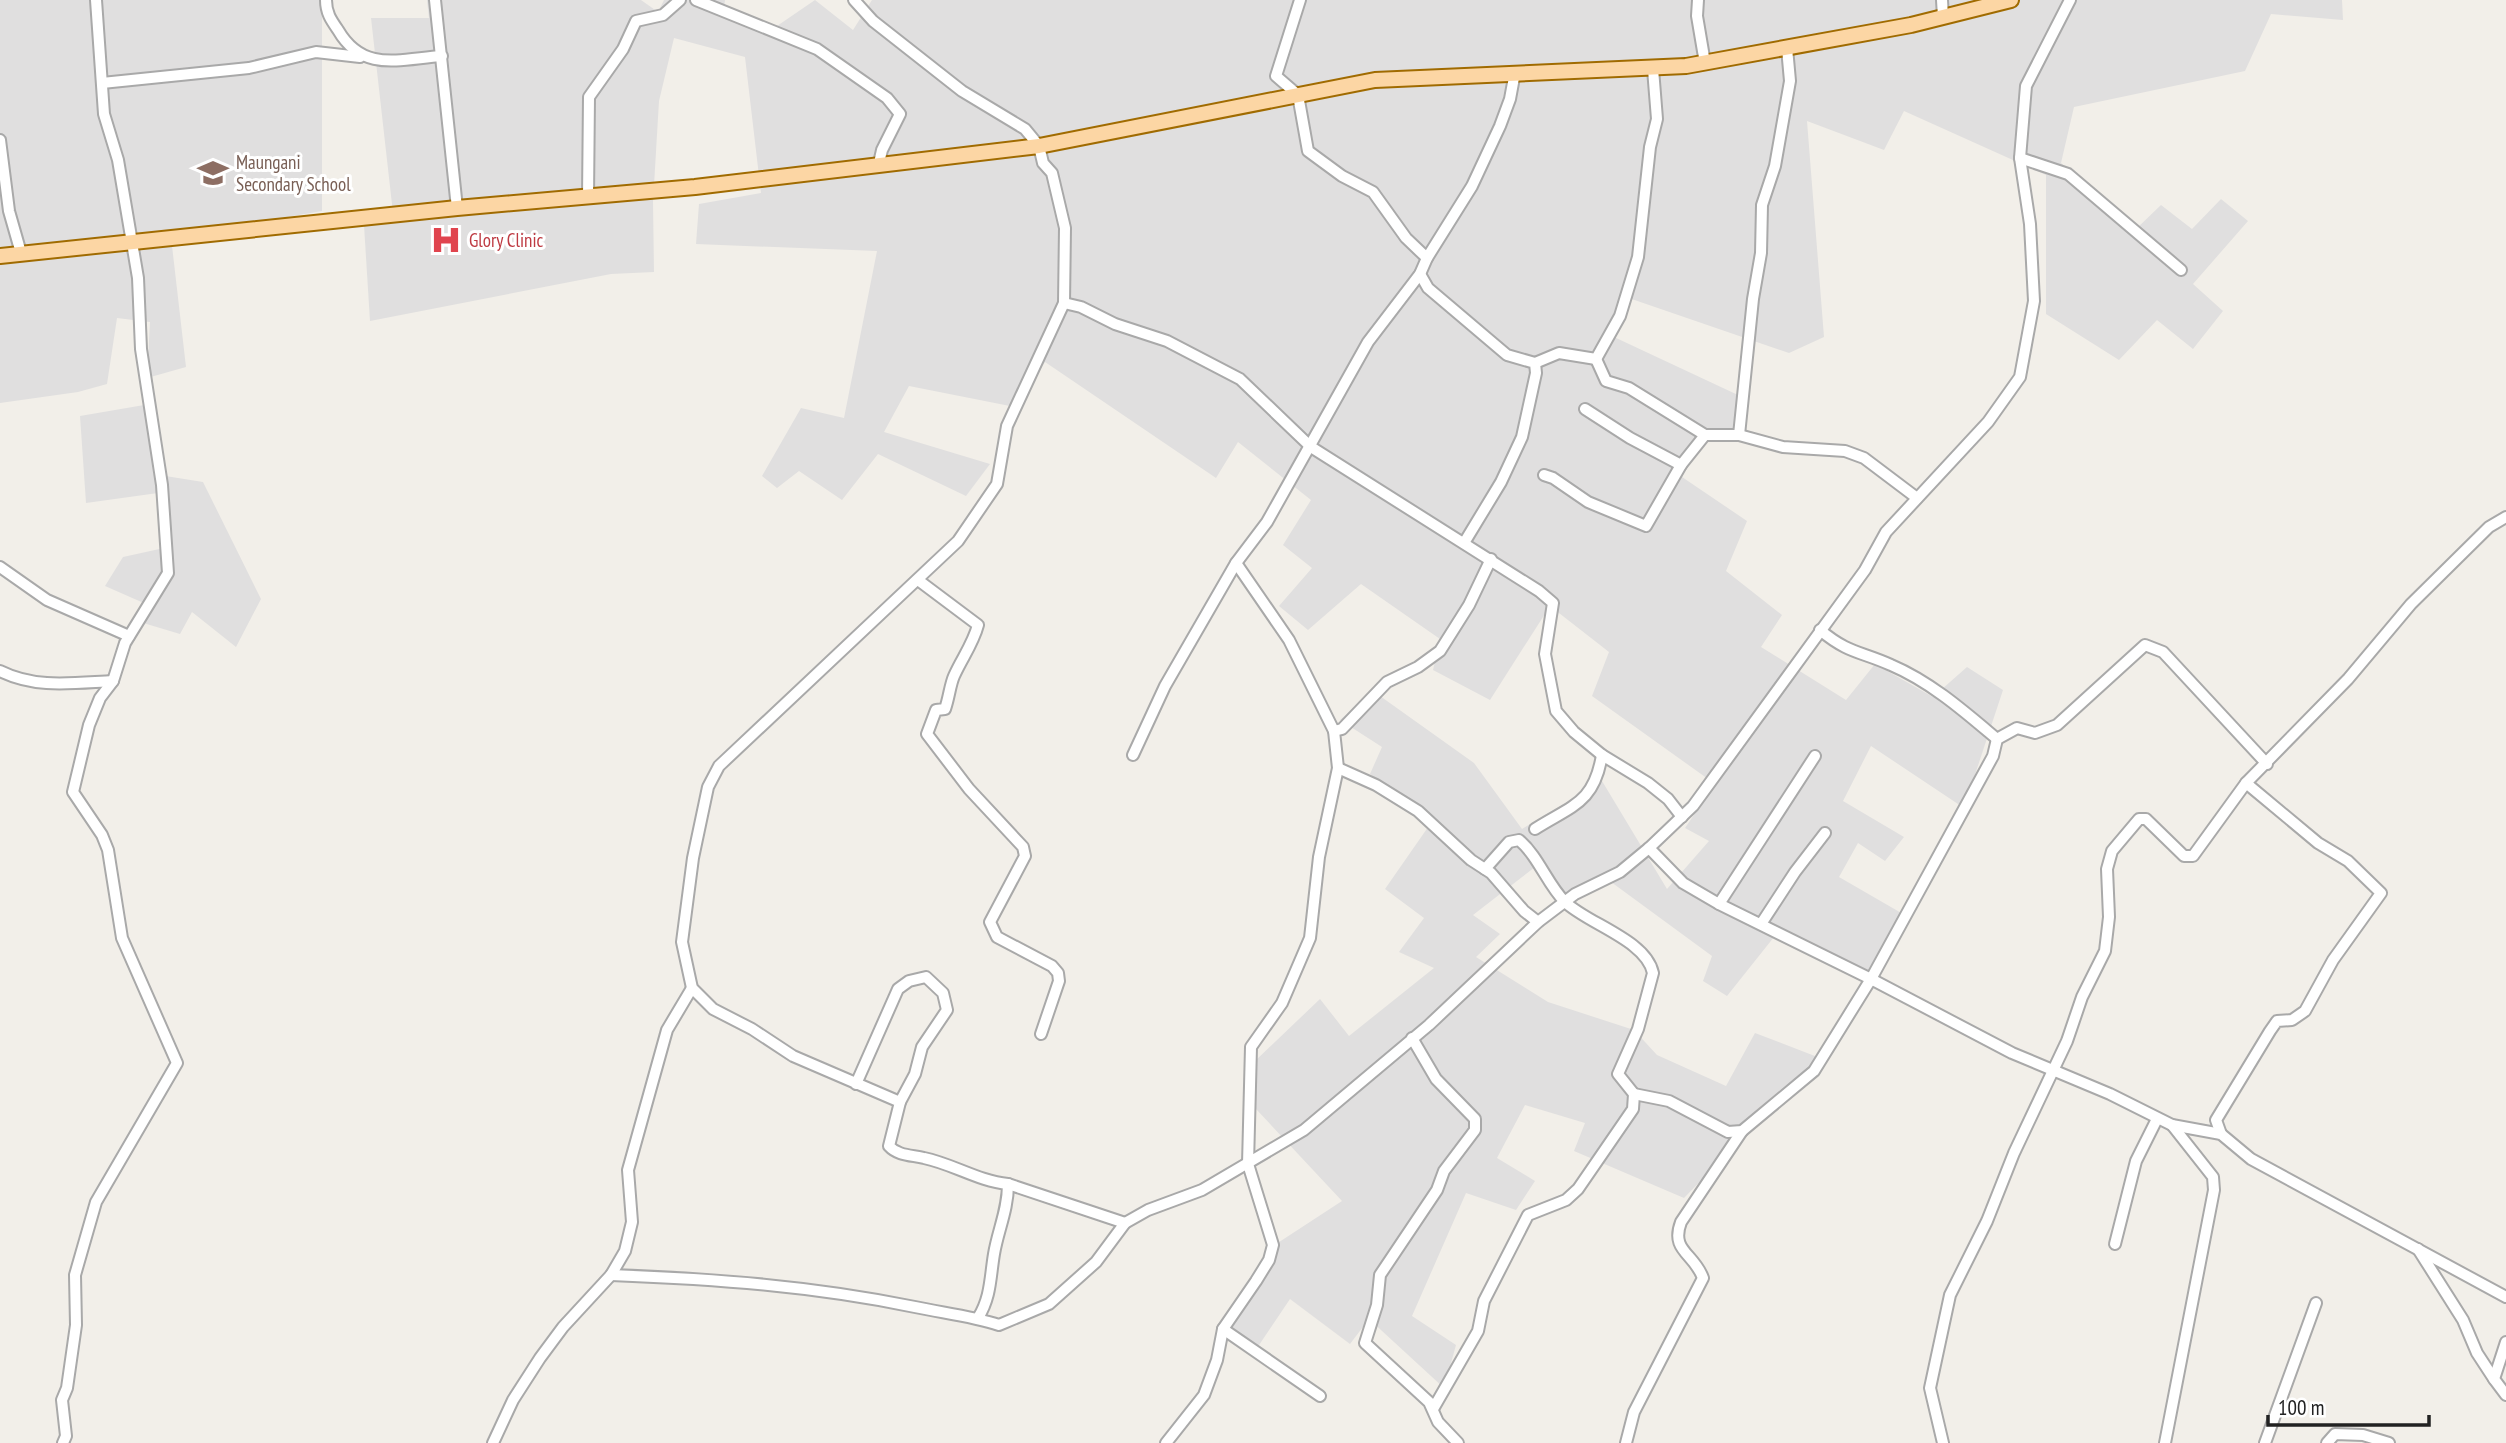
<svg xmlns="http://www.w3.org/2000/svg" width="2506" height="1443" font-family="'PT Sans Narrow',sans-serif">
<rect width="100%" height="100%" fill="#f2efe9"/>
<!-- residential -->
<g fill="#e0dfdf">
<polygon points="0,0 322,0 322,211 171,237 186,367 147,378 150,322 117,318 107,384 78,392 0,403"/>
<polygon points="427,0 641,0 658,12 664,0 725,0 724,8 777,26 815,0 853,30 872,0 2342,0 2343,20 2271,14 2245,71 2074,107 2061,163 2135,230 2161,205 2192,229 2221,199 2248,221 2193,284 2223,311 2193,349 2157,320 2119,360 2046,314 2046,175 1904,111 1884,150 1807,121 1824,337 1789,353 1620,295 1614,337 1738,395 1738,431 1703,439 1682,477 1747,521 1726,571 1782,615 1761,647 1846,700 1875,664 1933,697 1967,667 2003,690 1964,808 1871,746 1843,801 1904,837 1885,861 1858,843 1839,877 1903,914 1868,982 1774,937 1727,996 1703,981 1712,956 1607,879 1567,900 1535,867 1473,915 1500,934 1476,957 1548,1002 1634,1030 1657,1055 1726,1086 1755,1033 1820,1058 1684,1198 1574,1151 1585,1123 1525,1105 1497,1158 1535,1181 1516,1210 1466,1193 1412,1316 1456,1345 1444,1388 1369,1319 1350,1344 1290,1299 1255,1351 1217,1329 1270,1248 1342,1201 1256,1109 1255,1061 1320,999 1349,1036 1434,968 1399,952 1424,918 1385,889 1433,820 1370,774 1382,747 1340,720 1373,691 1474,763 1522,829 1602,781 1667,889 1709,841 1685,828 1715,784 1592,696 1609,652 1550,606 1490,700 1433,670 1440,639 1361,584 1308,630 1279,606 1312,568 1283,545 1311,500 1238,442 1216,478 1045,362 1015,407 909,386 884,432 990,464 966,496 878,454 842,500 799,471 777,488 762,476 801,408 844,418 877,251 696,244 699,204 761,193 745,57 674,38 659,101 653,202 654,272 611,274 370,321 364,225 394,222 371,18 429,18"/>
<polygon points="150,404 153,474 203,482 261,599 236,647 192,612 180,634 140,622 146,604 105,586 123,557 164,548 158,493 86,503 80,416"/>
</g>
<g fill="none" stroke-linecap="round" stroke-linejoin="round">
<!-- minor casing -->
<g stroke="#a9a9a9" stroke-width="14">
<g id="minor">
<path d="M 326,0 C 326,13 331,20 338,30 C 363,73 399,59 442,56"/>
<polyline points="435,0 457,208"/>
<polyline points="696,0 817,49 887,98 900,114 882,150 879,163"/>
<path d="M 854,0 L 873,21 L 962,91 L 1025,129 L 1039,146 L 1043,163 L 1052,173 L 1065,228 L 1064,303 L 1007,426 L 997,484 L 958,541 L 719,766 L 708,787 L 693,858 L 682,942 L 692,988 L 713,1009 L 752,1029 L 793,1056 L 900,1102 L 889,1146 C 898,1156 912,1155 924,1158 C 953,1164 978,1181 1008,1184 C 1008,1210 998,1230 994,1254 C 990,1278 991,1297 978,1318"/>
<polyline points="1300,0 1276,76 1298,95 1308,151 1342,176 1373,192 1406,238 1427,258"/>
<polyline points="1698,0 1697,16 1705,63"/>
<polyline points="1942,0 1943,17"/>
<polyline points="102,83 249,68 316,52 360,57"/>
<polyline points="0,140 9,211 21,253"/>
<polyline points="2020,158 2068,174 2181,270"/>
<polyline points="588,197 589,97 623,49 636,21 663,15 680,0"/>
<polyline points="1420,274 1428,288 1507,355 1535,363 1536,373 1522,437 1501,482 1464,543"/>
<polyline points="1064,303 1081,307 1115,324 1167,341 1240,379 1311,447 1539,591 1553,603 1545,654 1556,711 1574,732 1602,755 1648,783 1668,799 1682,817"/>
<polyline points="1596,359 1606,381 1629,388 1705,435"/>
<polyline points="1535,363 1559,353 1596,359 1620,316 1638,257 1650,147 1657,119 1653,69"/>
<polyline points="1585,409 1630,438 1681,465 1705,435 1739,435 1783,447 1845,451 1864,458 1917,498"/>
<polyline points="1739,435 1753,299 1761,253 1762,205 1775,166 1790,81 1787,48"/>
<polyline points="1544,475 1553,478 1588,502 1646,526 1681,465"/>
<polyline points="1236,563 1289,640 1334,731"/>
<polyline points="0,567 47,600 129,636"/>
<path d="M 918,580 L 978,625 C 973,644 962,658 954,676 C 950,685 949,698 945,709 L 936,710 L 927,734 L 969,789 L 1023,847 L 1025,856 L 990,922 L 997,937 L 1052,966 L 1058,973 L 1059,981 L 1041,1034"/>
<path d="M 1820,630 C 1849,654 1860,651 1891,665 C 1931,682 1965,712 1997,739"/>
<path d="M 0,671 C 36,689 73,683 113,681"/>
<polyline points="1133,755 1165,686 1236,563 1267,522 1368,342 1420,274 1427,258 1472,186 1500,126 1510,99 1515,72"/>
<polyline points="1338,768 1376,785 1418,811 1471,860 1491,873 1524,911 1538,922"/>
<path d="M 1535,829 C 1573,805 1594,803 1602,755"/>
<polyline points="1649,848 1683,883 1719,904 1871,979 2012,1053 2110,1094 2172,1125 2221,1134 2251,1159 2506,1297"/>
<polyline points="1719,904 1815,756"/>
<polyline points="1761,924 1795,872 1825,833"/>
<polyline points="1412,1038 1436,1079 1475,1119 1475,1130 1444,1171 1437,1190 1380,1275 1377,1305 1365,1343 1429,1402 1438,1422 1458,1443"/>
<polyline points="856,1084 898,989 909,981 926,977 943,993 947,1010 922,1047 915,1074 900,1102"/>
<polyline points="1634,1094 1669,1101 1728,1132 1742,1131 1814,1071 1871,979 1993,756 1997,739 2017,728 2035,733 2057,725 2145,645 2163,652 2267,764"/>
<polyline points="2221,1134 2216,1120 2270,1031 2277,1021 2292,1020 2305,1011 2333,960 2381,893 2348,861 2318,843 2246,783"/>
<polyline points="1008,1184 1125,1223"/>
<polyline points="2115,1244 2136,1161 2157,1119"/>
<polyline points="2418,1249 2463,1320 2477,1353 2494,1379"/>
<path d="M 611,1275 C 715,1279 813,1286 915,1307 C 943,1313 972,1316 999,1325 L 1049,1304 L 1096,1262 L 1125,1223 L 1148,1210 L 1202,1190 L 1304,1130 L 1429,1025 L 1538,922 L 1575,894 L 1620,872 L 1649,848 L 1693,806 L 1865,570 L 1886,532 L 1988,422 L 2020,377 L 2034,301 L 2030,224 L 2020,158 L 2026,86 L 2070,0"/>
<polyline points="1223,1329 1320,1396"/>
<polyline points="2506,1342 2494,1379 2506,1395"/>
<path d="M 1433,1409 L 1478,1331 L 1484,1301 L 1528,1215 L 1566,1200 L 1578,1189 L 1633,1109 L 1634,1094 L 1618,1074 L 1638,1029 L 1653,973 C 1646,940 1588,924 1565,902 C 1547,884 1539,857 1519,840 L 1509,842 L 1485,869"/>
<polyline points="63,1443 66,1436 62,1400 67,1388 76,1325 75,1275 96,1202 177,1063 122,938 108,850 102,835 73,792 89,725 100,698 113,681 125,643 168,573 162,485 141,349 138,278 118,160 104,114 96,0"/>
<polyline points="493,1443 513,1400 540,1358 563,1327 611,1275 625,1251 632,1222 628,1170 667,1030 692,988"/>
<polyline points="1166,1443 1204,1395 1217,1360 1223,1329 1256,1281 1269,1260 1273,1245 1248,1164 1251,1047 1282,1003 1310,938 1319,857 1338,768 1334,731 1342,729 1387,682 1418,667 1440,651 1469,605 1491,559"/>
<path d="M 1626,1443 L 1634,1412 L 1703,1278 C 1694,1253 1670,1251 1681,1222 L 1742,1131"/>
<polyline points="1943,1443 1930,1388 1950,1295 1987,1221 2014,1153 2067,1041 2082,997 2105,951 2109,917 2107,869 2112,851 2139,819 2146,819 2184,856 2193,856 2246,783 2348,679 2411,604 2489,527 2506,517"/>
<polyline points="2165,1443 2214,1190 2213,1177 2172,1125"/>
<polyline points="2265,1443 2316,1303"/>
<polyline points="2327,1443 2335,1434 2363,1435 2389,1443"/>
</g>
</g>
<!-- major casing -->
<g stroke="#a06b00" stroke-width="18">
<polyline id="major" points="0,256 457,208 695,187 1039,146 1375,80 1686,66 1911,25 2011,0"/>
</g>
<!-- minor -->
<use href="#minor" stroke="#fff" stroke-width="10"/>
<!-- major -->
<use href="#major" stroke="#fcd6a4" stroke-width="14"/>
</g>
<!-- icons -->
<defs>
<g id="school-bare" transform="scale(2.415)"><path d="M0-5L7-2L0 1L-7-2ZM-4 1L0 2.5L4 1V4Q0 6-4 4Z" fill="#8d6e63" stroke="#fff" stroke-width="2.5" paint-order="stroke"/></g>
<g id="hospital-bare" transform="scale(2.415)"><path d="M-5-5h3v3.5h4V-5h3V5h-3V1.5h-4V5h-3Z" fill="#e0444e" stroke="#fff" stroke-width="2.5" paint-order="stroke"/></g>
</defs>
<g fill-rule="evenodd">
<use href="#school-bare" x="213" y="173"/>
<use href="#hospital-bare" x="446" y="240"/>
</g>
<g text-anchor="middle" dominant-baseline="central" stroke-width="6" stroke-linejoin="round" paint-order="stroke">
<!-- education labels -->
<g font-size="19" fill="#785e54" stroke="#fff" text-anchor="start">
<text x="236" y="162">Maungani<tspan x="236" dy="22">Secondary School</tspan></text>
</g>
<!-- health labels -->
<g font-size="19" fill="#be3a42" stroke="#fff" text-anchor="start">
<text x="469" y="240">Glory Clinic</text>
</g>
</g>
<!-- scale -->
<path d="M2268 1415v10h161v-10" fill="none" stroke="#222222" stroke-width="3.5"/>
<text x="2278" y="1415" font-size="21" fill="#222222" stroke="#ffffff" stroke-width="5" paint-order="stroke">100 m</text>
</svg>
